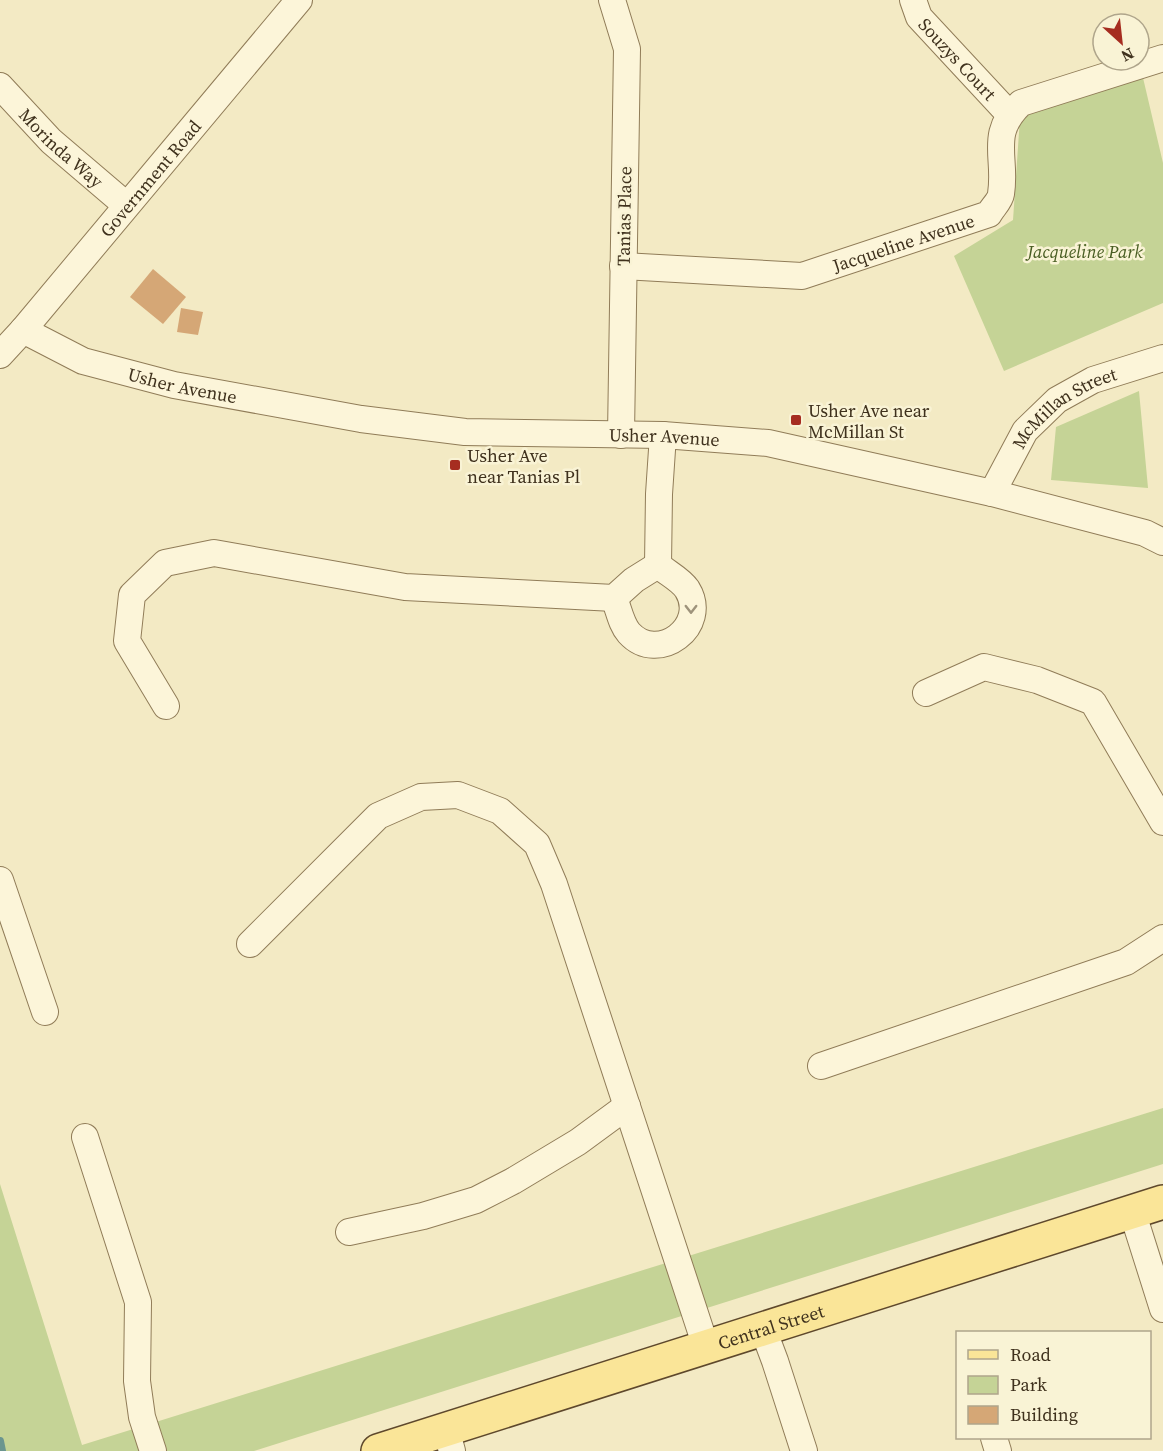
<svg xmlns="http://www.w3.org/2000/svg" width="1163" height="1451" font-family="'Source Serif 4',serif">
<rect width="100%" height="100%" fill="#f3eac4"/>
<!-- green -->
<g fill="#c5d396">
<polygon points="1140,65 1163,163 1163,303 1004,371 954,256 1013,220 1021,103"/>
<polygon points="1139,391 1148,488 1051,480 1056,427"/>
<polygon points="1163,1108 1163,1164 254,1451 0,1451 0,1184 82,1445"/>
</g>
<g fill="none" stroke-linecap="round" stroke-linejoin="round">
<!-- stream -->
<polyline stroke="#6b958f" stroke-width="8" points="0,1441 2,1451"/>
</g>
<!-- building -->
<g fill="#d5a776">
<polygon points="153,269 186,297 163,324 130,297"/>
<polygon points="181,308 203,312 198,335 177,332"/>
</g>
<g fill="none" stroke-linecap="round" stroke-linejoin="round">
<!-- minor casing -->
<g stroke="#907c58" stroke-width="28">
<g id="minor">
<polyline points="612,0 627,49 621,435"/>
<path id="s1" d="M 913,0 L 919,17 L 1009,114"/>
<path id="s2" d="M 0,86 L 51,141 L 126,205"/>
<path id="s3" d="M 623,266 L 802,276 L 989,214 C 992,208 1000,201 1001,194 C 1007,157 988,134 1021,103 L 1163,58"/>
<path id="s4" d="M 23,330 L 83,361 L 174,385 L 361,419 L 465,432 L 663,435 L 768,443 L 992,493 L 1145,533 L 1163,542"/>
<path id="s5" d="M 0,355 L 23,330 L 299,0"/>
<path id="s6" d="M 992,493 L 1025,431 L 1057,400 L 1093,380 L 1163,358"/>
<path d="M 614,598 C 619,610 621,624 629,633 C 658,665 710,626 687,589 C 680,579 667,573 658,565 L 659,494 L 663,435"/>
<polyline points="926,693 984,667 1037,680 1093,702 1163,822"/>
<polyline points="166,706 127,641 132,595 165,563 214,553 405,587 614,598 634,580 658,565"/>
<polyline points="0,880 45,1012"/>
<polyline points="250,944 378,816 421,797 458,795 500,811 537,844 554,884 706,1347"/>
<polyline points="821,1066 1126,962 1163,938"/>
<polyline points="85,1137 138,1302 137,1381 142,1417 153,1451"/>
<polyline points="1132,1211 1163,1309"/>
<polyline points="349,1232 423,1216 476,1200 513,1181 578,1142 627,1106"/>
<polyline points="763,1329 775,1361 804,1451"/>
<polyline points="446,1429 452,1451"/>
<polyline points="994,1438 998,1451"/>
</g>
</g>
<!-- major casing -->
<g stroke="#5e482c" stroke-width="36">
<g id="major">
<path id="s7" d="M 378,1451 L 1163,1202"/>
</g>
</g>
<!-- minor -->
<use href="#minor" stroke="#fcf5d9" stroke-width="26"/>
<!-- major -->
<use href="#major" stroke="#fae598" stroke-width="33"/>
</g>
<!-- one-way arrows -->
<defs><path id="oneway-chevron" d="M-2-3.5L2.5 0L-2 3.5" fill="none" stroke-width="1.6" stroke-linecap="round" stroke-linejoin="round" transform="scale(1.5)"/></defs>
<use stroke="#9e937b" href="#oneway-chevron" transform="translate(691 609) rotate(90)"/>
<!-- markers -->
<g fill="#a62d20" stroke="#f9f3d5" stroke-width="2">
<rect x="790" y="414" width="12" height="12" rx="3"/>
<rect x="449" y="459" width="12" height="12" rx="3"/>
</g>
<g text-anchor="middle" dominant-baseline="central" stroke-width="5" stroke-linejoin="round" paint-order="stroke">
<!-- street labels -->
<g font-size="18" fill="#3f311d" stroke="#f9f3d5">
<text stroke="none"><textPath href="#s1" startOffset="75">Souzys Court</textPath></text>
<text stroke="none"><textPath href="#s2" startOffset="87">Morinda Way</textPath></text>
<text stroke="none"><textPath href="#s5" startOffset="232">Government Road</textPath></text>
<text transform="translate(624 216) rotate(-89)">Tanias Place</text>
<text stroke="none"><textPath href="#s3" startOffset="286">Jacqueline Avenue</textPath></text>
<text stroke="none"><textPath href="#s4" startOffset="170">Usher Avenue</textPath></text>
<text stroke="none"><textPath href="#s6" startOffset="116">McMillan Street</textPath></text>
<text stroke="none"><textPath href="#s4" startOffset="656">Usher Avenue</textPath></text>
<text stroke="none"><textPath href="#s7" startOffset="412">Central Street</textPath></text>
</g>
<!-- park labels -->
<g font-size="18" font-style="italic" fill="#485d22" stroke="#f9f3d5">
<text x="1085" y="251">Jacqueline Park</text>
</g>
<!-- poi labels -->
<g font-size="18" fill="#3f311d" stroke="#f9f3d5" text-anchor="start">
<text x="808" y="410">Usher Ave near<tspan x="808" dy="21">McMillan St</tspan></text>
<text x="467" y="455">Usher Ave<tspan x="467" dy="21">near Tanias Pl</tspan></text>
</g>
</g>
<!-- legend -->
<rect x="956" y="1331" width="195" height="108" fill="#f9f3d5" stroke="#afa58b" stroke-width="1.5"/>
<rect x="968" y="1350" width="30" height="9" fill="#fae598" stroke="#afa58b" stroke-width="1.5"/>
<text x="1010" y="1361" font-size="18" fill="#3f311d">Road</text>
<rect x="968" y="1376" width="30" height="18" fill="#c5d396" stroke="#afa58b" stroke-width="1.5"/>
<text x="1010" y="1391" font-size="18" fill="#3f311d">Park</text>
<rect x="968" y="1406" width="30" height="18" fill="#d5a776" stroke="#afa58b" stroke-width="1.5"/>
<text x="1010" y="1421" font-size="18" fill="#3f311d">Building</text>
<!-- north arrow -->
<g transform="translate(1121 42) rotate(153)"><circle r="28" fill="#f9f3d5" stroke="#afa58b" stroke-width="1.5"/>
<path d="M0-4.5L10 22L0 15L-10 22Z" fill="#a62d20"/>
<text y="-9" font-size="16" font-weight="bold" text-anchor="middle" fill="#3f311d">N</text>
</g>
</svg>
